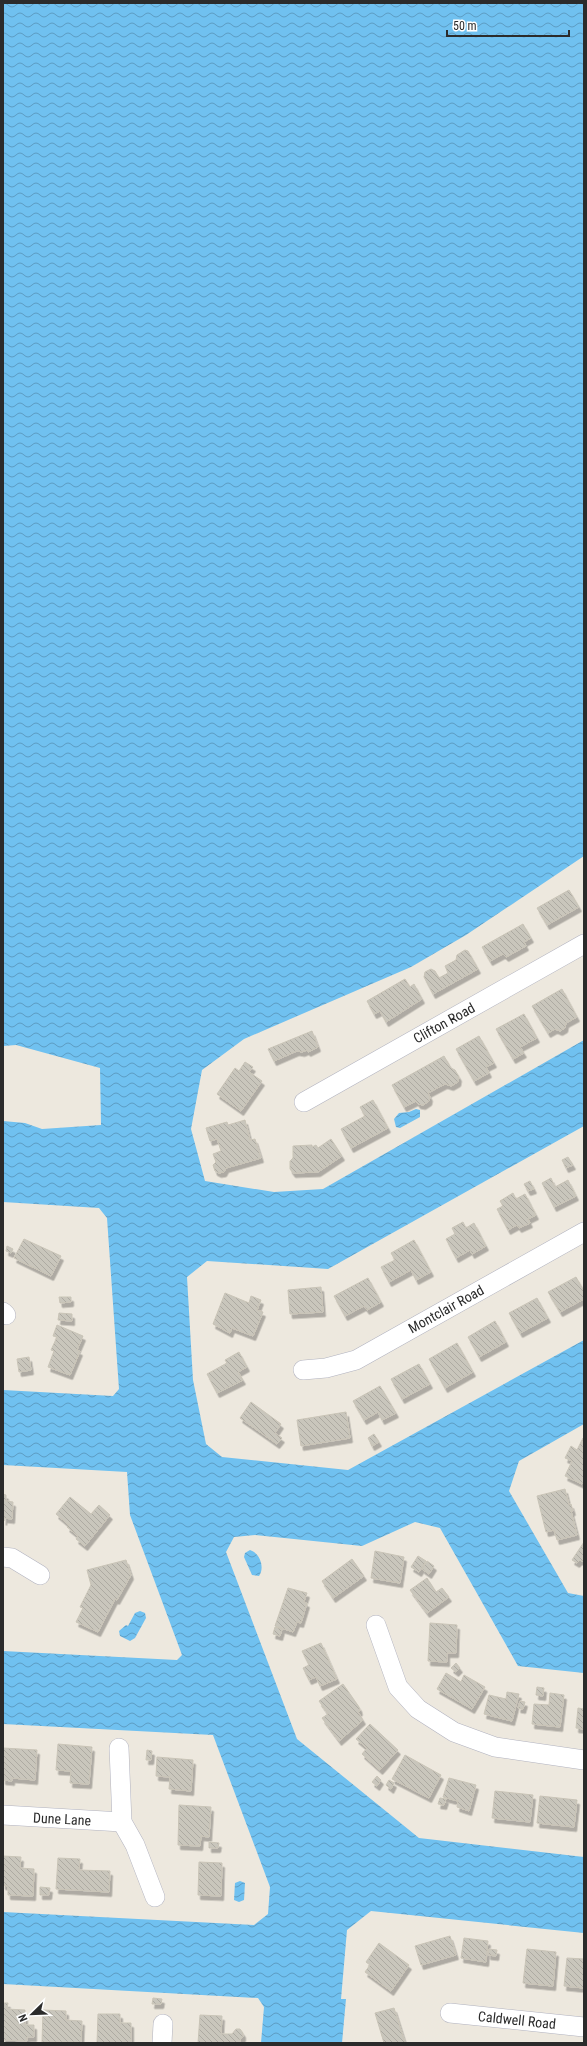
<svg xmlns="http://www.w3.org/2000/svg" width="587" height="2046" font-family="'Roboto Condensed',sans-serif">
<defs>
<pattern id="water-waves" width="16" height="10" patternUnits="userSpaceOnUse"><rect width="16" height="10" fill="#70c1f0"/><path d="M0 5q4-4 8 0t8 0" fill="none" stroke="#5c9dc3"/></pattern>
<pattern id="building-back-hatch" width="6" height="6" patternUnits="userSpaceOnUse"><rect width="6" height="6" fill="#c9c6bc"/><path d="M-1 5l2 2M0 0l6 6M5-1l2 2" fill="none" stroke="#adaaa2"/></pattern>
<filter id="shadow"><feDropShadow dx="2.5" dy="4.5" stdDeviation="0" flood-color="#0004"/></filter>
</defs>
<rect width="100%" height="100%" fill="#ede8de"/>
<!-- water -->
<g fill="url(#water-waves)">
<polygon points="3,3 584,3 584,856 466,935 411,967 244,1039 202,1070 191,1129 205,1181 274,1192 323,1189 584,1040 584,1126 328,1269 207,1261 187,1277 193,1380 206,1444 222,1457 348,1470 584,1340 584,1424 519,1461 509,1491 568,1593 584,1596 584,1673 518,1666 440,1528 415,1522 362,1546 255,1535 234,1537 226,1552 297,1739 419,1838 584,1857 584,1933 371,1911 347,1930 341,1999 346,1999 342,2043 261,2043 264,2007 258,1998 3,1984 3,1912 254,1925 268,1914 270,1887 213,1735 3,1724 3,1651 177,1660 182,1655 130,1515 127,1472 3,1465 3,1390 113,1396 119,1389 107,1218 99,1208 3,1202 3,1121 25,1123 42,1129 101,1125 100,1068 16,1045 3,1046"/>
<polygon points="416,1109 420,1110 420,1117 400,1128 396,1127 394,1119 399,1113 409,1112"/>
<path d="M 250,1550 C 260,1553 265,1568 259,1576 L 252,1575 L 244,1557 L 245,1553 Z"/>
<polygon points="140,1611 145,1613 146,1618 135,1638 130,1641 120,1636 119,1631 126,1625 128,1626 135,1613"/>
<polygon points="240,1881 245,1883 244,1900 239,1902 234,1900 235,1883"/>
</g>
<!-- building -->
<g fill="url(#building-back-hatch)" stroke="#c9c4b7" filter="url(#shadow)">
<polygon points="569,890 579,907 547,925 537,908"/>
<polygon points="523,924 531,938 524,942 526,946 506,957 503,954 490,961 482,947"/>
<polygon points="465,950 468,951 478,969 433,994 424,977 425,972 431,969 435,971 439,978 448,973 445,966 456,960 457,955"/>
<polygon points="405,979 410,987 414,984 422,999 386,1022 380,1011 374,1014 367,1001"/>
<polygon points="562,989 577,1017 566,1023 565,1028 560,1031 555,1029 548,1033 532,1006"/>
<polygon points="524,1014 537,1038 520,1047 524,1053 513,1059 496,1029"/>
<polygon points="312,1031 318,1047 308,1052 307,1050 302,1052 297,1051 274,1061 268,1049"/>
<polygon points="479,1036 494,1063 486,1067 489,1073 474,1081 456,1049"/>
<polygon points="444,1056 451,1068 455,1070 459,1077 458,1082 451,1086 445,1084 428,1093 430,1097 429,1101 423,1105 418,1104 416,1101 404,1107 392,1085"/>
<polygon points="245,1062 253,1067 249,1072 262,1081 241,1111 217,1094 235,1068 239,1071"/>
<polygon points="373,1100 388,1128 351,1148 341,1129 365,1116 360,1107"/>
<polygon points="245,1120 250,1140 255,1139 261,1158 226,1168 224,1172 219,1173 215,1171 213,1165 216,1162 213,1154 221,1151 217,1139 210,1141 206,1128 227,1122 228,1125"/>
<polygon points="331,1139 342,1156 318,1172 293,1173 290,1169 290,1161 293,1158 293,1146 312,1145 312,1147 316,1145 318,1148"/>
<polygon points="568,1157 573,1165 566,1168 562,1160"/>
<polygon points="551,1178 555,1187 568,1180 576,1196 554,1207 542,1183"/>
<polygon points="530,1181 534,1189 528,1191 524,1184"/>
<polygon points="513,1193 516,1199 525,1194 536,1215 528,1219 530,1223 519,1228 517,1225 508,1230 497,1209 503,1206 500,1201"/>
<polygon points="463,1222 466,1228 474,1223 486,1246 472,1254 470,1250 456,1258 446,1239 455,1234 452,1228"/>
<polygon points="24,1239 61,1256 51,1276 14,1258"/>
<polygon points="414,1240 431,1272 416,1280 411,1270 389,1282 381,1267 395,1260 391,1253"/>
<polygon points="7,1246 13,1249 11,1253 6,1251"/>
<polygon points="576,1277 584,1291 584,1299 560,1312 548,1292"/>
<polygon points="368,1278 381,1302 367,1310 364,1306 345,1316 334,1296"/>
<polygon points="321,1287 323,1312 290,1314 288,1290"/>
<polygon points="225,1293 249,1303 251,1296 261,1300 257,1310 263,1312 253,1336 232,1328 230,1333 213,1324"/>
<polygon points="59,1297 71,1297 71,1302 60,1303"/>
<polygon points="537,1298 548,1318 520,1333 509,1313"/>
<polygon points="59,1313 72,1314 72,1321 58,1320"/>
<polygon points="495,1321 506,1342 479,1357 468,1337"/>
<polygon points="57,1325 83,1336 77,1350 80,1351 70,1375 48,1367 54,1351 51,1350 57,1337 53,1336"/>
<polygon points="457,1343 473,1372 445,1388 429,1359"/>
<polygon points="239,1352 247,1367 238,1372 243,1380 217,1393 207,1374 227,1363 225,1360"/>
<polygon points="29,1357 31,1370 19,1372 17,1359"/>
<polygon points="419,1364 430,1384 402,1399 391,1379"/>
<polygon points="380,1386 396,1413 382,1420 378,1412 364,1420 353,1401"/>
<polygon points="251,1402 281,1424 275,1433 282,1438 277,1444 240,1418"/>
<polygon points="346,1412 350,1438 301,1446 297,1420"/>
<polygon points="374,1434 379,1442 372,1446 368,1438"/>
<polygon points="583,1438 584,1481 582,1484 565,1476 572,1461 565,1458 571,1446 577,1450"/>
<polygon points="565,1489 569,1505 571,1504 573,1511 571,1511 577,1535 557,1540 554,1530 546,1532 537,1496"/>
<polygon points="3,1494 6,1495 6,1501 13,1502 12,1519 4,1518 4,1521"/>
<polygon points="70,1497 91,1514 99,1505 110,1515 85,1546 76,1539 78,1536 67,1527 69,1525 56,1514"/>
<polygon points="584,1542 584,1562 580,1560 577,1563 572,1560"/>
<polygon points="375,1551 404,1557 400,1583 371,1578"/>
<polygon points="418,1556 426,1561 419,1572 411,1567"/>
<polygon points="352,1559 364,1576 333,1598 322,1581"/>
<polygon points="126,1560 131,1575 117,1600 115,1599 98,1632 76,1622 83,1608 80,1607 91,1585 87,1570"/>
<polygon points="427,1561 434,1566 429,1574 422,1569"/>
<polygon points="427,1578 436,1592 442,1588 449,1597 427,1613 410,1590"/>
<polygon points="288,1588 307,1593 304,1602 307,1603 301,1623 297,1622 293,1632 275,1626"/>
<polygon points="430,1623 457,1625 456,1653 447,1653 447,1662 428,1661"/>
<polygon points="275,1627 282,1629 280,1636 273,1634"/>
<polygon points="321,1643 337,1679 320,1686 316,1677 309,1680 303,1668 309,1665 302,1651"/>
<polygon points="456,1663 460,1668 456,1672 451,1668"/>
<polygon points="446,1673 461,1682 464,1675 485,1687 472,1709 437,1689"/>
<polygon points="343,1684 359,1707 360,1711 358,1712 363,1720 339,1741 322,1718 328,1714 319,1701"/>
<polygon points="537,1687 544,1688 543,1696 536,1695"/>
<polygon points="507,1692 519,1694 512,1721 484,1714 489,1695 506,1699"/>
<polygon points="550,1693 564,1695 560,1727 532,1724 534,1704 549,1705"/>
<polygon points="520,1701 525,1702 523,1709 518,1708"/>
<polygon points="578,1708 584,1709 584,1729 576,1728"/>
<polygon points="370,1724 398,1750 380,1770 362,1754 367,1748 356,1739"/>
<polygon points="58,1744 92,1747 89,1784 70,1783 71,1771 56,1770"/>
<polygon points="3,1748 37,1750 35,1780 12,1778 12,1781 3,1780"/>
<polygon points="147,1750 152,1751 151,1760 146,1760"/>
<polygon points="405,1755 441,1775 429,1798 392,1779"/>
<polygon points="157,1757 193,1760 191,1791 169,1789 170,1777 156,1776"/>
<polygon points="377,1776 381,1780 377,1786 372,1782"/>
<polygon points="449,1778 476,1785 469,1811 457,1807 458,1801 443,1797"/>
<polygon points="389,1780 394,1783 391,1789 386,1785"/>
<polygon points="495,1791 533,1795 530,1822 492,1818"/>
<polygon points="540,1796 577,1800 574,1827 537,1823"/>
<polygon points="440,1798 446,1799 444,1805 438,1804"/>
<polygon points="179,1805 211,1807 209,1837 201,1836 200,1846 178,1845"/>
<polygon points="209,1842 219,1843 218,1848 209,1848"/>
<polygon points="3,1856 21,1857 20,1868 34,1869 33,1896 8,1895 8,1886 3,1885"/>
<polygon points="58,1858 80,1859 79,1870 110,1871 109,1892 56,1889"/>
<polygon points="199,1862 222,1863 221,1896 198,1895"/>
<polygon points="40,1887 50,1888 49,1895 40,1895"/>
<polygon points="450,1936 456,1955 421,1965 415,1946"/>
<polygon points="464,1938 488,1941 486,1962 461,1958"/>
<polygon points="379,1943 409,1965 391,1991 365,1972 370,1965 366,1962"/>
<polygon points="489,1949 497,1950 496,1956 488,1955"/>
<polygon points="527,1949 556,1952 553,1986 523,1983"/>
<polygon points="567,1958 584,1959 584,1988 564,1986"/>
<polygon points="153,1998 162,1999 161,2004 152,2004"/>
<polygon points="3,2003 8,2003 7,2009 25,2010 25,2025 34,2025 34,2037 27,2037 27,2041 3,2040"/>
<polygon points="394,2008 405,2043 384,2043 375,2013"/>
<polygon points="43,2010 66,2011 66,2020 82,2021 81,2042 42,2042"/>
<polygon points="98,2014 120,2014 120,2023 131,2023 131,2043 97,2043"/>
<polygon points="200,2015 222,2016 221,2034 232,2034 236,2029 240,2029 243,2033 243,2037 240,2039 240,2043 198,2043"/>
</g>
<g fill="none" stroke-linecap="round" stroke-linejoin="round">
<!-- street casing -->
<g stroke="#b1b2bf" stroke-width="20">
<g id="street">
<polyline points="304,1102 584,944"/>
<polyline points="3,1312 6,1315"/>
<polyline points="303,1370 326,1368 356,1360 584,1232"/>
<polyline points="3,1557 12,1558 40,1575"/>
<polyline points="376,1625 398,1687 418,1709 454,1732 495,1747 584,1760"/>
<polyline points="119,1748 122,1822 135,1845 155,1897"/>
<polyline points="3,1815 122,1822"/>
<polyline points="450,2013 584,2027"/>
<polyline points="162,2043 163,2024"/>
</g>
</g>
<!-- street -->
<use href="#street" stroke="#fff" stroke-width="19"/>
</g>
<g text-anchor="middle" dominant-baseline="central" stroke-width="3" stroke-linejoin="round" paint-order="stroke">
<!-- street labels -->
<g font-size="14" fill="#2b2b2b" stroke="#fff">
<text transform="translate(444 1023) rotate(-29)">Clifton Road</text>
<text transform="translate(446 1309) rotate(-29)">Montclair Road</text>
<text transform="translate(62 1819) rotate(3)">Dune Lane</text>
<text transform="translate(517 2020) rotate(6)">Caldwell Road</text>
</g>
</g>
<!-- border -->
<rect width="587" height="2046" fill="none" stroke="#2b2b2b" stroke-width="8"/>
<!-- north arrow -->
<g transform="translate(32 2014) rotate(247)" stroke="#ffffff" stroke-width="3" paint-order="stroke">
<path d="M0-3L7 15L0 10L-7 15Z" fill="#2b2b2b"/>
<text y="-6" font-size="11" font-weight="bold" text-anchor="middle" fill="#2b2b2b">N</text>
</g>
<!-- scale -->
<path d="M447 30v6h122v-6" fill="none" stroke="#2b2b2b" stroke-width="2"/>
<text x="453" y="30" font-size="12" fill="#2b2b2b" stroke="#ffffff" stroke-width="3" paint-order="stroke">50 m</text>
</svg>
